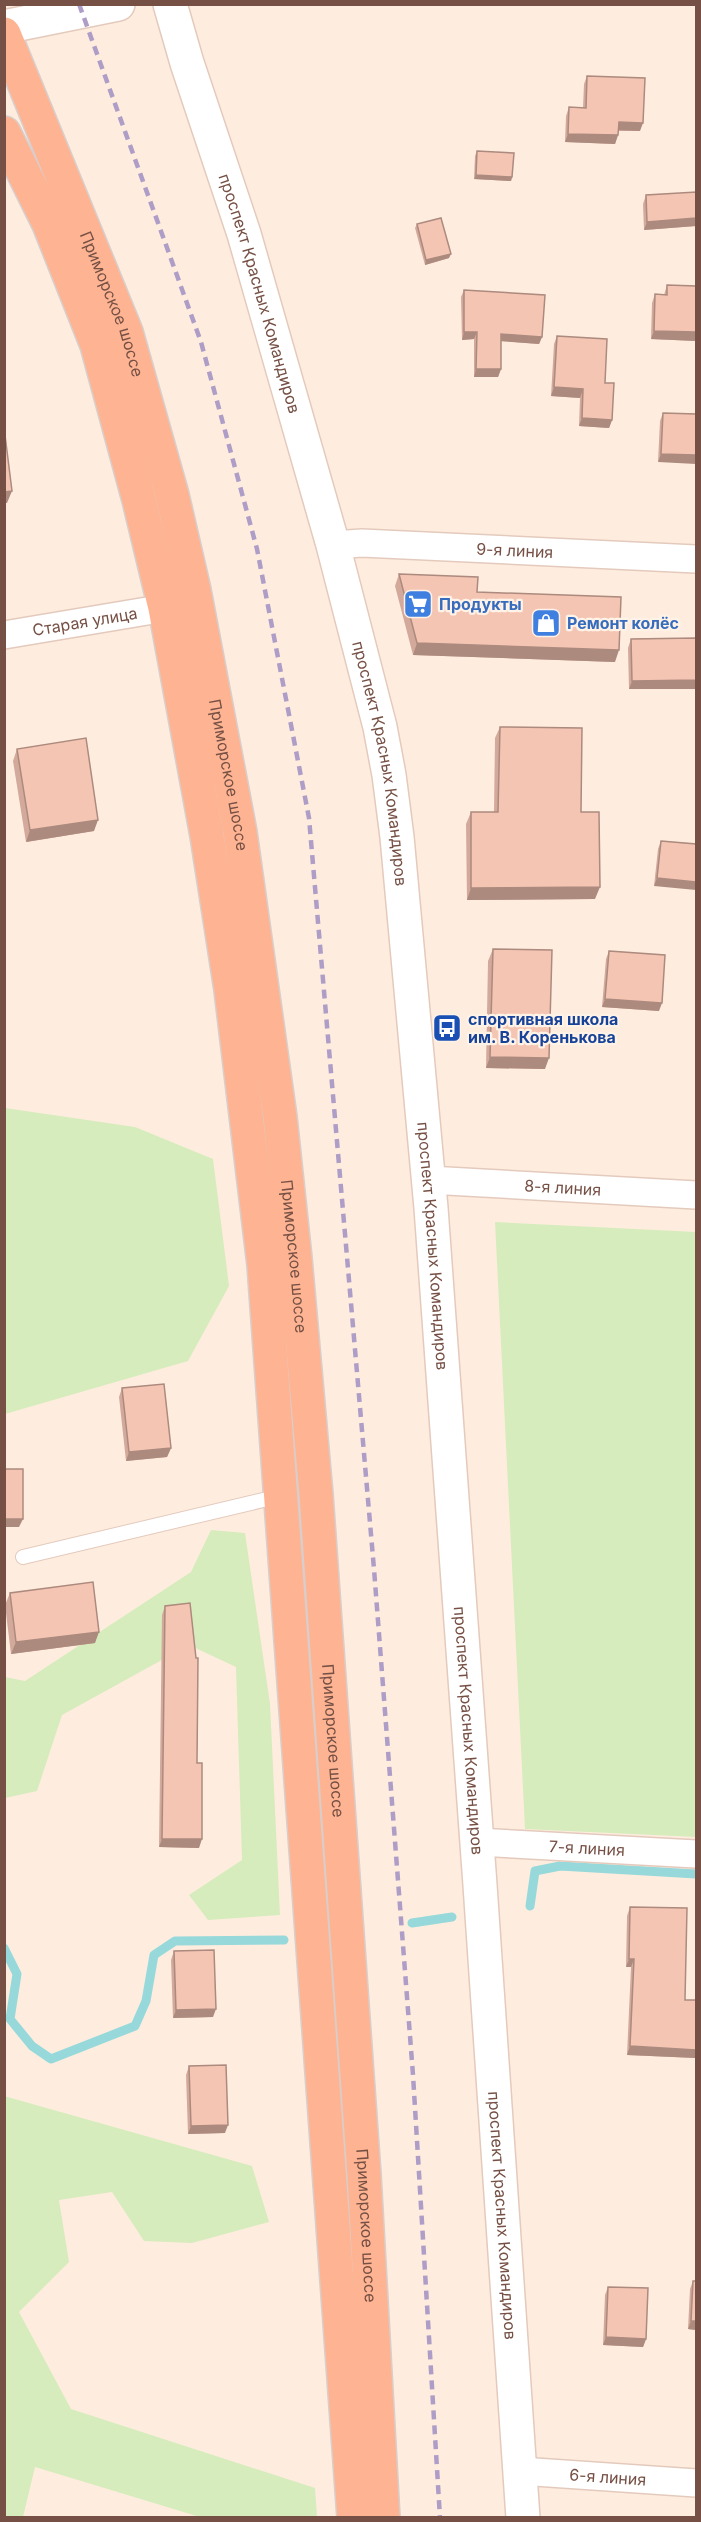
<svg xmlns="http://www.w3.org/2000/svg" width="701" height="2522" font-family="Inter,sans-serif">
<rect width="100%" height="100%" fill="#feedde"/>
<!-- green -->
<g fill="#d6ecbc">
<polygon points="5,1108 135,1127 213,1159 229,1286 188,1361 5,1414"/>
<polygon points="495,1222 696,1232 696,1837 525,1829"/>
<polygon points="211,1530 245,1533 270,1704 280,1915 208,1920 189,1895 242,1860 236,1667 189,1645 62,1715 37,1791 5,1798 5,1677 25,1681 191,1572"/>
<polygon points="4,2096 252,2166 269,2222 192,2243 144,2241 112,2192 59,2200 69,2262 19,2312 71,2409 315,2488 317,2517 200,2517 35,2467 23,2517 5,2517"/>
</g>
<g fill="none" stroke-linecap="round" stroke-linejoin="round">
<!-- stream -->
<g stroke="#97d9db" stroke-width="9">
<polyline points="530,1906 535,1871 560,1866 696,1874"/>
<polyline points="412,1923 452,1917"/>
<polyline points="4,1948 17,1974 10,2019 32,2046 51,2059 135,2026 146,2001 154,1955 175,1941 284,1940"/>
</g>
<!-- service casing -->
<g stroke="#e4cabd" stroke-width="16">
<polyline id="service" points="23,1557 280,1496"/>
</g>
<!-- minor casing -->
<g stroke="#e4cabd" stroke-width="30">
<g id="minor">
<path id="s1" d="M 333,545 L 362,543 L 696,559"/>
<path id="s2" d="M 4,635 L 165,608"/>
<path id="s3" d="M 429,1180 L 696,1195"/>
<path id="s4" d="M 477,1842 L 696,1854"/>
<path id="s5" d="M 520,2471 L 696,2483"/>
</g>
</g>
<!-- tertiary casing -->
<g stroke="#e4cabd" stroke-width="36">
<g id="tertiary">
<path id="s6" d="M 170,4 L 187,63 L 244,234 L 333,545 L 380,727 L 389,775 L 397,837 L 431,1208 L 480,1885 L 523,2518"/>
<polyline points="4,27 118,4"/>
</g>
</g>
<!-- trunk casing -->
<g stroke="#d9cecb" stroke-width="36">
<g id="trunk">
<path id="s7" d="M 4,34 L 126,332 L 172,495 L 194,590 L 240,832 L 280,1117 L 295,1258 L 316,1494 L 364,2174 L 383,2518"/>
<polyline points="4,133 49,224 97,345 139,500 165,608 207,836 231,990 264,1265 354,2518"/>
</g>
</g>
<!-- service -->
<use href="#service" stroke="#fff" stroke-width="14"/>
<!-- minor -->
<use href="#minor" stroke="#fff" stroke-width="27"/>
<!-- tertiary -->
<use href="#tertiary" stroke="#fff" stroke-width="33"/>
<!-- trunk -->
<use href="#trunk" stroke="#feb492" stroke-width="33"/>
<!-- rail -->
<polyline stroke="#ae9dc7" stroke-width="4.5" stroke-dasharray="9 6" stroke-linecap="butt" points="79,4 201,342 257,549 309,818 374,1569 413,2075 440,2518"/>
</g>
<!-- wall -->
<g fill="#d3a99b">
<polygon points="587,76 640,131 618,131 618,135 615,144 565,142 566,116 569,107 583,108 584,84"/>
<polygon points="477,151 512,177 511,181 474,179 475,156"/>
<polygon points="696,192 696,226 644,230 643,204 646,195"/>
<polygon points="417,224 449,258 425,265 415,228"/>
<polygon points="667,285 696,341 651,339 652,303 655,294 664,295"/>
<polygon points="464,290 542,337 539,344 501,341 501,369 498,377 474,377 474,339 462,340 461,297"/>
<polygon points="557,336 605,383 612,420 609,428 579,426 580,398 551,396 554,344"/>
<polygon points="663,413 696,414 658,462 660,421"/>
<polygon points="399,574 477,592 615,662 413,655 395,586"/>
<polygon points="696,638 696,689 629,689 628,648 631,639"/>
<polygon points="500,727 581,812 595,899 467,900 466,824 471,812 494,812 495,738"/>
<polygon points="17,749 94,831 26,842 13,761"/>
<polygon points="661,841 696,844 654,886 658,849"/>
<polygon points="493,949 545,1069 486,1068 488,961"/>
<polygon points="609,951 659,1011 602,1007 606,959"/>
<polygon points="122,1388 171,1448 167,1457 126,1461 119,1397"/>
<polygon points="10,1593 95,1643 11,1654 5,1605"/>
<polygon points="165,1606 197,1763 199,1848 159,1847 162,1615"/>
<polygon points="630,1907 685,2000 696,2000 696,2058 627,2055 631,1967 626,1967 627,1916"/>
<polygon points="174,1951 213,2017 173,2018 171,1960"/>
<polygon points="189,2066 225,2133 188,2134 186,2075"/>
<polygon points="693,2281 696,2330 688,2329 690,2289"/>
<polygon points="608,2287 646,2339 643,2347 603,2345 605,2295"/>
</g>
<!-- shaded-wall -->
<g fill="#ac8a7e">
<polygon points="619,122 643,123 640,131 616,130"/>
<polygon points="568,134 618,135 615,144 565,142"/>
<polygon points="476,175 512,177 511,181 474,179"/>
<polygon points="696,218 696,226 644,230 647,222"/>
<polygon points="451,254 449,258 425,265 426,260"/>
<polygon points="654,331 696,332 696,341 651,339"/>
<polygon points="464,332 477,332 474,339 462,340"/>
<polygon points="501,334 542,337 539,344 499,341"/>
<polygon points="476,369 501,369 498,377 474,377"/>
<polygon points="554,387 583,389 580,398 551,396"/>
<polygon points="582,418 612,420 609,428 579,426"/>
<polygon points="661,454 696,455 696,464 658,462"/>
<polygon points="12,491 7,503 4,503 4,492"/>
<polygon points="417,643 619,650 615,662 413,655"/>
<polygon points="696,680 696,689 629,689 632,681"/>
<polygon points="98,820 94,831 26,842 30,830"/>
<polygon points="657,878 696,882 696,890 654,886"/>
<polygon points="600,887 595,899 467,900 471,888"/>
<polygon points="605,999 662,1003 659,1011 602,1007"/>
<polygon points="490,1057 549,1058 545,1069 486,1068"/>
<polygon points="171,1448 167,1457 126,1461 129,1452"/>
<polygon points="4,1519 23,1519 19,1527 4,1527"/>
<polygon points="99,1632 95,1643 11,1654 16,1642"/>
<polygon points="162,1839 202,1839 199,1848 159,1847"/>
<polygon points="629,1959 634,1959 631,1967 626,1967"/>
<polygon points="216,2009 213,2017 173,2018 176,2010"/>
<polygon points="630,2046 696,2050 696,2058 627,2055"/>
<polygon points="228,2125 225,2133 188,2134 191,2126"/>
<polygon points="691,2321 696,2321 696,2330 688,2329"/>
<polygon points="606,2337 646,2339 643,2347 603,2345"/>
</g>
<!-- building -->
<g fill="#f5c5b4" stroke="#ac8a7e" stroke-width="1.5">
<polygon points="587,76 645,78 643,123 619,122 618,135 568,134 569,107 586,108"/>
<polygon points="477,151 514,153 512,177 476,175"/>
<polygon points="696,192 696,218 647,222 646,195"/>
<polygon points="441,218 451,254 426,260 417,224"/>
<polygon points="667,285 696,286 696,332 654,331 655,294 667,295"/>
<polygon points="464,290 545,295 542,337 501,334 501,369 476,369 477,332 464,332"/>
<polygon points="557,336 607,339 605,383 614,383 612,420 582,418 583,389 554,387"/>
<polygon points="663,413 696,414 696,455 661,454"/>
<polygon points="4,427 12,491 4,492"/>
<polygon points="399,574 478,577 477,592 621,597 619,650 417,643"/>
<polygon points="696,638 696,680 632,681 631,639"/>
<polygon points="500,727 582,728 581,812 599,812 600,887 471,888 471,812 498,812"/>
<polygon points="86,738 98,820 30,830 17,749"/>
<polygon points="661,841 696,844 696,882 657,878"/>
<polygon points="493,949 552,950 549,1058 490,1057"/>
<polygon points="609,951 665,955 662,1003 605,999"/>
<polygon points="164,1384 171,1448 129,1452 122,1388"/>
<rect x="4" y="1469" width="19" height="50"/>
<polygon points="93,1582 99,1632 16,1642 10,1593"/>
<polygon points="190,1603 196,1658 198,1658 197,1763 202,1763 202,1839 162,1839 165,1606"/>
<polygon points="630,1907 687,1908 685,2000 696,2000 696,2050 630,2046 634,1959 629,1959"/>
<polygon points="214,1950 216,2009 176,2010 174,1951"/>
<polygon points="226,2065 228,2125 191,2126 189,2066"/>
<polygon points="693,2281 696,2281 696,2321 691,2321"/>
<polygon points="608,2287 648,2288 646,2339 606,2337"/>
</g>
<!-- icons -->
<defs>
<g id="supermarket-square" transform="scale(1.5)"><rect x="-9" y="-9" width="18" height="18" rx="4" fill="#3f7fe0" stroke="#fff2e6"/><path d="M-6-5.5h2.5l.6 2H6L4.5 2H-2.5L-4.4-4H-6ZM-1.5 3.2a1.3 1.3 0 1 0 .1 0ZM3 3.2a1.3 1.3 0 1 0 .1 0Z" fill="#fff"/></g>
<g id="shop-square" transform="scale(1.5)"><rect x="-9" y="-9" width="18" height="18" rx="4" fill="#3f7fe0" stroke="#fff2e6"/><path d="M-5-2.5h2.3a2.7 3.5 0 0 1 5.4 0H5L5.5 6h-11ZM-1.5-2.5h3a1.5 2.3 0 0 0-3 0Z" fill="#fff"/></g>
<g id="bus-square" transform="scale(1.5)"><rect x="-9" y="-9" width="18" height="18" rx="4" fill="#1a4fb4" stroke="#fff2e6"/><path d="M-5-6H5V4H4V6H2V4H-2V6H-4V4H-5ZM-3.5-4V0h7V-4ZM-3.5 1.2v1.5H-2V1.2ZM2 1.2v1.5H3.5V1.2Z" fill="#fff"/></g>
</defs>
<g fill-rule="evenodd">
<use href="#supermarket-square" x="418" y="604"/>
<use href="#shop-square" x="546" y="623"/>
<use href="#bus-square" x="447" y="1028"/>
</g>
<g text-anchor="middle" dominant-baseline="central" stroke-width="4.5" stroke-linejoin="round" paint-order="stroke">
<!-- street labels -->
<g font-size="16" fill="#765045" stroke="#fff2e6">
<text stroke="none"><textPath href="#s6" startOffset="303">проспект Красных Командиров</textPath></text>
<text stroke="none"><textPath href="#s7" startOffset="291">Приморское шоссе</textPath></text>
<text stroke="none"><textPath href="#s1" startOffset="182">9-я линия</textPath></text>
<text stroke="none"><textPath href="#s2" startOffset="82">Старая улица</textPath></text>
<text stroke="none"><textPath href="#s6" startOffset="789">проспект Красных Командиров</textPath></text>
<text stroke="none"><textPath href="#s7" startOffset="777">Приморское шоссе</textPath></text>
<text stroke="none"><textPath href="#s3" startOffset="134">8-я линия</textPath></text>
<text stroke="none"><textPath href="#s6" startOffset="1275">проспект Красных Командиров</textPath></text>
<text stroke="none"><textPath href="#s7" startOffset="1263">Приморское шоссе</textPath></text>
<text stroke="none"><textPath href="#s6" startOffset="1761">проспект Красных Командиров</textPath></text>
<text stroke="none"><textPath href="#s7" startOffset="1749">Приморское шоссе</textPath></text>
<text stroke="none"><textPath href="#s4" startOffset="110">7-я линия</textPath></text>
<text stroke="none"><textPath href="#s6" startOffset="2247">проспект Красных Командиров</textPath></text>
<text stroke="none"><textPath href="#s7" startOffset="2235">Приморское шоссе</textPath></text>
<text stroke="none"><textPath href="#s5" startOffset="88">6-я линия</textPath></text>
</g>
<!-- shop labels -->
<g font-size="16" font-weight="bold" fill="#366cbe" stroke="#fff2e6" text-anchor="start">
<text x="439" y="604">Продукты</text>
<text x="567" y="623">Ремонт колёс</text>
</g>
<!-- transit labels -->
<g font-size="16" font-weight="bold" fill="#164399" stroke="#fff2e6" text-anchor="start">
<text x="468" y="1019">спортивная школа<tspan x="468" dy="18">им. В. Коренькова</tspan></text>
</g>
</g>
<!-- border -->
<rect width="701" height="2522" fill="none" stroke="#765045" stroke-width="12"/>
</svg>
